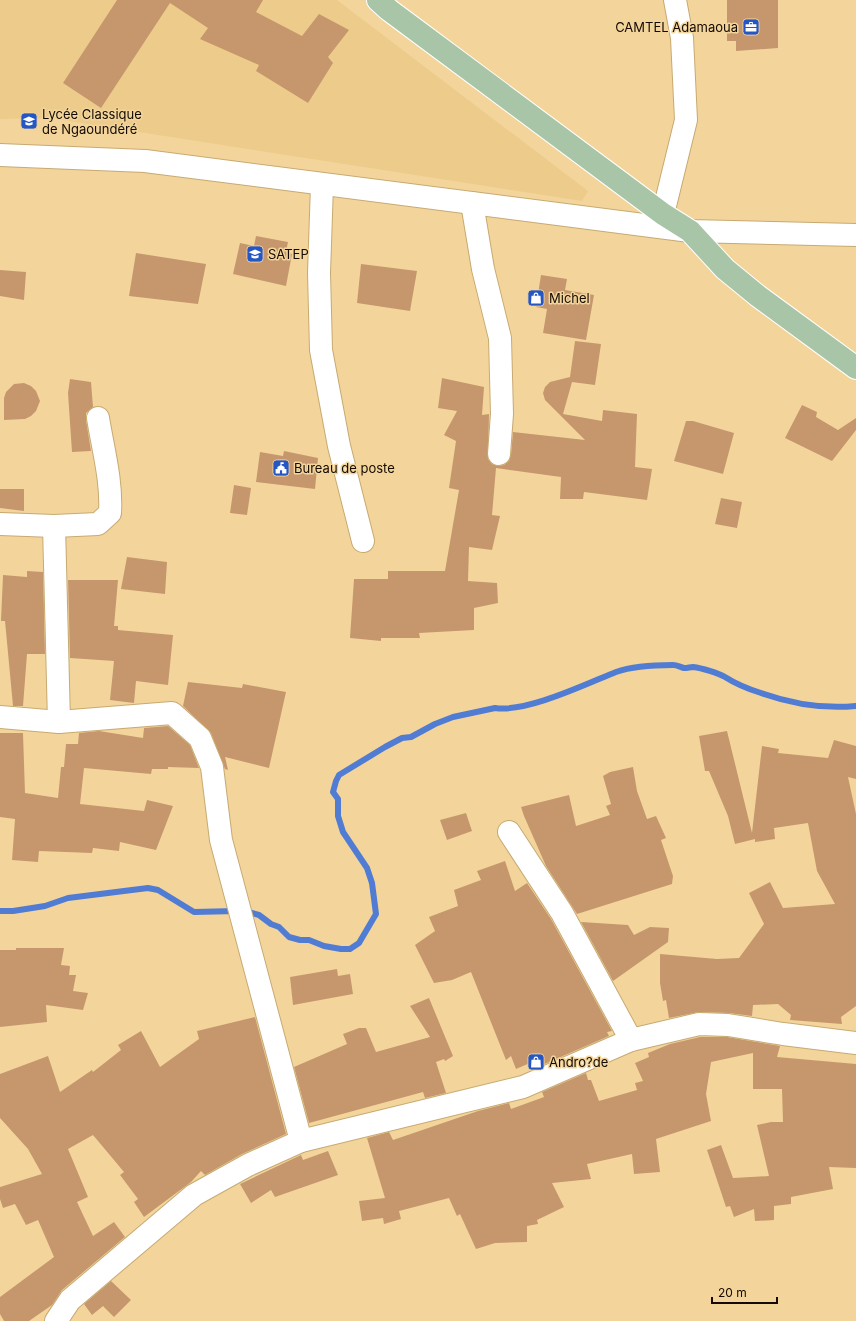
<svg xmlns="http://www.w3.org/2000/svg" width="856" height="1321" font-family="Inter,sans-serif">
<rect width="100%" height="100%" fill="#f3d59c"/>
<!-- built -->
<polygon fill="#edcb8a" points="0,0 337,0 588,191 582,201 49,118 0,119"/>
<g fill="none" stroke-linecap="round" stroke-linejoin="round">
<!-- stream -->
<g stroke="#517cd3" stroke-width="6">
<polyline points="0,911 13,911 45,906 68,898 148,888 158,890 194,912 236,911"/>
<path d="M 245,911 L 259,915 L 271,924 L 279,927 L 289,937 L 300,940 L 309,940 L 324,946 L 341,949 L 350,949 L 359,943 L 376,914 L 372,883 L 367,868 L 343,832 L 338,816 L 338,799 L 333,792 L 336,781 L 339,775 L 385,747 L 402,738 L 411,737 L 435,724 L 453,717 L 495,708 C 526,713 586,684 616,672 C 633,666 654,665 673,665 C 677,665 680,667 684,668 C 688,668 690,667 693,667 C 702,668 718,673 725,677 C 736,684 748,689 761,693 C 792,704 824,709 856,706"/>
</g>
</g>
<!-- building -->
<g fill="#c6976d">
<polygon points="117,0 263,0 256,12 302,36 319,14 349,30 328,57 333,63 308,103 256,71 259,65 200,39 208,28 170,3 101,108 63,83"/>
<polygon points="727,0 778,0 778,48 736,51 736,41 727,41"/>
<polygon points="256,236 288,242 286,252 292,254 286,286 233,274 240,243 254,246"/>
<polygon points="136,253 206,264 198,304 129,296"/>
<polygon points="361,264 417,271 410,311 357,303"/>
<polygon points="0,270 26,272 24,300 0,296"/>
<polygon points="541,275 567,279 565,290 594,295 586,340 543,333 547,309 536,307"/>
<polygon points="575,341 601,344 595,385 572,382 563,414 602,421 603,410 637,414 635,467 652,469 647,500 584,492 583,499 560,499 561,477 496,468 492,515 500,516 492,550 469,547 468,581 497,583 498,603 474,608 474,630 419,633 420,638 381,638 381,641 350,638 354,579 388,579 388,571 445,571 459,490 449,488 456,441 444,435 457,411 438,408 442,378 484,387 482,415 489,414 488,459 492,464 498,466 504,465 509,461 511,455 513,432 585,440 545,400 543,393 545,387 550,382 570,377"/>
<polygon points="70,379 91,382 93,407 86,413 86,420 91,451 72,452 68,393"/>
<polygon points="24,383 31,386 36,391 40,401 36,411 31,416 25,419 4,420 4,398 6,392 14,384"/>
<polygon points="802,405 817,412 816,417 838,430 856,418 856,430 832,461 785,438"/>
<polygon points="686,421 693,421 734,433 723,474 674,461"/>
<polygon points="284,451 318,458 315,489 256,482 260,452 283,456"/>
<polygon points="234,485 251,488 247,515 230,513"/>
<polygon points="0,489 24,489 24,511 0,508"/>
<polygon points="721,498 742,502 737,528 715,524"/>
<polygon points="127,557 167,562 165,594 121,589"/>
<polygon points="27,571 43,572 45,654 27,654 23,706 13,706 5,621 1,621 3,575 27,577"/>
<polygon points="68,580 118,580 114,626 118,626 118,630 173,635 168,685 136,681 134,703 110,700 114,661 70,658"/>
<polygon points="188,682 242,688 243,684 286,692 269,768 225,757 228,770 225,769 211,733 183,706"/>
<polygon points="168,726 190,745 199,768 168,767 168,769 152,769 151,774 84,768 80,804 144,811 147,800 173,806 156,850 120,842 119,851 93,848 92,853 39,851 38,862 12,860 15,819 0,817 0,733 23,733 25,793 58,798 61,767 64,767 66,744 78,744 79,733 99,731 143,738 144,728"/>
<polygon points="727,731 752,833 762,746 779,749 778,753 828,758 834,740 856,746 856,779 848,777 856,814 856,1006 841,1017 842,1024 790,1020 791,1015 778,1004 753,1005 752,1016 729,1013 699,1012 669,1018 666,1000 663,1001 660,983 660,954 717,959 739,958 764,924 749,893 770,882 783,908 835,904 817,871 808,823 774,828 775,839 755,842 755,839 735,844 728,816 709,771 705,771 699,736"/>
<polygon points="633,767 637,791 647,819 656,816 666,838 661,840 673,876 672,884 577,914 546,866 524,816 521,807 569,795 576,826 610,815 606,806 611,804 603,776 610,772"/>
<polygon points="466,813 472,831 447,840 440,820"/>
<polygon points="505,861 515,891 527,883 551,919 612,1031 607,1032 609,1036 533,1069 530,1063 516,1069 511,1056 506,1060 471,972 452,980 434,983 415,945 435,931 429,917 458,906 454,890 481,880 477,871"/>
<polygon points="581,922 628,925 634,935 650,927 669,928 668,942 613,981"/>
<polygon points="16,948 64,948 61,965 70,966 69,975 76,975 73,991 88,993 83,1010 46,1005 47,1022 0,1027 0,950 16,950"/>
<polygon points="337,969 338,976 350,974 353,994 293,1005 290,977"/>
<polygon points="429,998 453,1056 445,1061 444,1059 436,1062 446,1093 425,1098 423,1092 309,1123 294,1067 347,1044 343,1034 359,1028 366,1028 376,1052 430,1037 410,1006"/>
<polygon points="255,1017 286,1134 242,1154 205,1175 201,1171 191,1182 144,1217 134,1202 138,1199 120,1175 124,1172 93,1135 68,1149 88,1197 77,1202 93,1236 114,1222 125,1237 62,1290 52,1305 29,1321 4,1321 0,1314 0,1297 54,1257 38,1220 26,1225 15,1204 3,1208 0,1199 0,1187 42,1174 28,1149 0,1118 0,1074 48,1056 60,1092 92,1070 93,1072 121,1050 118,1045 141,1031 160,1067 199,1039 197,1031"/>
<polygon points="700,1037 727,1037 780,1046 777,1057 856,1064 856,1168 829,1167 833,1189 791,1197 791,1204 774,1206 774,1220 755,1221 754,1209 734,1217 730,1206 726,1207 707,1150 721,1145 733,1178 769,1176 757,1125 771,1122 783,1122 782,1089 753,1089 753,1053 711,1062 706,1094 711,1121 656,1139 660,1172 634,1174 632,1154 587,1164 591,1179 552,1183 564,1207 537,1220 538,1224 527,1226 527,1242 495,1243 476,1249 460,1214 457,1216 449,1198 399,1211 401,1219 384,1224 383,1218 362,1221 359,1201 385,1198 367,1138 389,1132 393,1140 478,1111 509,1103 511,1109 544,1097 542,1092 586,1073 588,1080 591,1080 599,1101 637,1090 635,1083 643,1081 635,1063 649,1057 648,1053 670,1044"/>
<polygon points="328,1151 338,1175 275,1197 271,1190 251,1203 240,1184 301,1155 303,1160"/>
<polygon points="111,1281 131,1300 114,1317 103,1306 92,1315 84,1304"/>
</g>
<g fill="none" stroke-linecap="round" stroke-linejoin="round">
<!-- minor casing -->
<g stroke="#c7aa72" stroke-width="24">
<g id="minor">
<polyline points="0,155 145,161 690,231 856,235"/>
<polyline points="322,185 319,273 321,350 339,446 363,541"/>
<polyline points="472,203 483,269 500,338 502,414 499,454"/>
<polyline points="663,214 686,120 682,38 675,0"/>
<path d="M 0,524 L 54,526 L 98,524 L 110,513 C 112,481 103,449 98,418"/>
<polyline points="54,526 59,722"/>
<polyline points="0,717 59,722 172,713 200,738 212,767 221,840 301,1141"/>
<polyline points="509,832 562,913 631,1040"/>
<polyline points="56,1321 70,1300 194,1195 248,1165 301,1141 523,1087 631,1040 699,1024 728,1025 783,1034 856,1043"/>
</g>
</g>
<!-- major casing -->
<g stroke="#fff" stroke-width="24">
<polyline id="major" points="378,0 389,10 663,214 690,231 725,269 758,296 856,368"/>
</g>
<!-- minor -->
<use href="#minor" stroke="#fff" stroke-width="22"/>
<!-- major -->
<use href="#major" stroke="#a9c5a7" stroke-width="22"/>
</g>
<!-- icons -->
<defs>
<g id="office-square" transform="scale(0.9)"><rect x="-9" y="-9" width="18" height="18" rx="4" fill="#2556c4" stroke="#f3d59c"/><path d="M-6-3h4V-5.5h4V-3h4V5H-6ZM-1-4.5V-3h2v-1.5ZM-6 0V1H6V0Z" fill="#fff"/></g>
<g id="school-square" transform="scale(0.9)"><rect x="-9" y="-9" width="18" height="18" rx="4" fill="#2556c4" stroke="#f3d59c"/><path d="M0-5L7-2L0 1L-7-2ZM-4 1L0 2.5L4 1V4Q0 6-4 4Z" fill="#fff"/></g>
<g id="university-square" transform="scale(0.9)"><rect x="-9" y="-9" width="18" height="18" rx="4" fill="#2556c4" stroke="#f3d59c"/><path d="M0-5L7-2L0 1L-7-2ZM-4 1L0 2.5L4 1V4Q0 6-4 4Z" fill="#fff"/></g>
<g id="shop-square" transform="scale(0.9)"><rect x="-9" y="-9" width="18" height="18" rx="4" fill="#2556c4" stroke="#f3d59c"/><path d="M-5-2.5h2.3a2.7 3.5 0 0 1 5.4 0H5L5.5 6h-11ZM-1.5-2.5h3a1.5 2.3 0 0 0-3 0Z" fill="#fff"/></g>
<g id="civic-square" transform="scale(0.9)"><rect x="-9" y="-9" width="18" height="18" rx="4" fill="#2556c4" stroke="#f3d59c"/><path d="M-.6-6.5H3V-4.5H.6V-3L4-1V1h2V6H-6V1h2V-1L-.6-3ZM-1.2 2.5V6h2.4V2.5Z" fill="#fff"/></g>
</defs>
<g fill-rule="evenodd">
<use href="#office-square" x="751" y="27"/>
<use href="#school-square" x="29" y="121"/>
<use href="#university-square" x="255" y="254"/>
<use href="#shop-square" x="536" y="298"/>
<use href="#civic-square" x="281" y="468"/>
<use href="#shop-square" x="536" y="1062"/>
</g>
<g text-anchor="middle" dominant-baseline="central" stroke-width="3" stroke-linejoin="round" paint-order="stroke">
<!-- poi labels -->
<g font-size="13" fill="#140a00" stroke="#f3d59c" text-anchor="start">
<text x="738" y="27" text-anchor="end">CAMTEL Adamaoua</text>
<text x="42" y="114">Lycée Classique<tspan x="42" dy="15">de Ngaoundéré</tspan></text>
<text x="268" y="254">SATEP</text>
<text x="549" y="298">Michel</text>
<text x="294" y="468">Bureau de poste</text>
<text x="549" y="1062">Andro?de</text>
</g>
</g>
<!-- scale -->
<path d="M712 1297v6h65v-6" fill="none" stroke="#140a00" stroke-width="2"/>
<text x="718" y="1297" font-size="12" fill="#140a00" stroke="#f3d59c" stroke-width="3" paint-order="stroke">20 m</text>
</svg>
